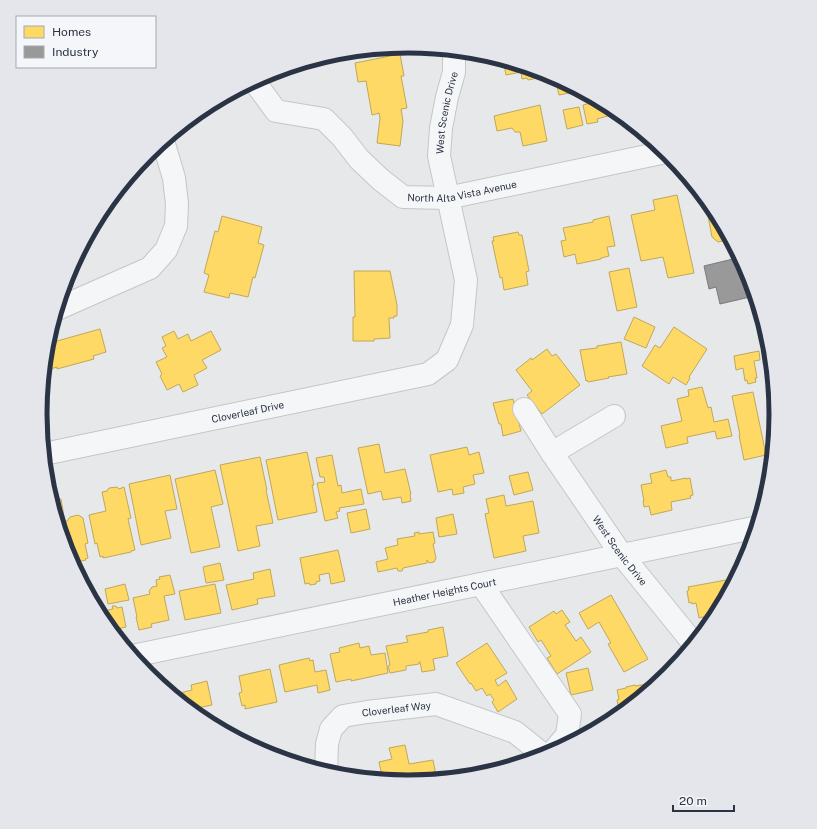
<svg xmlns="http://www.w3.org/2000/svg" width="817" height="829" font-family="'Public Sans',sans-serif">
<rect width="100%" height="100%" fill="#e6e8ea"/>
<!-- homes -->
<g fill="#ffd966" stroke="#bfa85c">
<polygon points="400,54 404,76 401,76 407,108 401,109 403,121 400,146 377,143 380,118 379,113 372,115 366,81 358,82 355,63"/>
<polygon points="503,60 550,74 551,75 528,80 527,78 522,79 521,72 506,75"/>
<polygon points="555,77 573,86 574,92 559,95"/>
<polygon points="589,95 613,108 623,116 612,119 611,115 597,119 598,122 587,124 583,105 591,103"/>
<polygon points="540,105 547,141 523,146 520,132 515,132 512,128 497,131 494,116"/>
<polygon points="579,107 583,125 567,129 563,110"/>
<polygon points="677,195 694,273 668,278 663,257 641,261 631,215 655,210 653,200"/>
<polygon points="717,214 731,239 718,242 712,237 708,216"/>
<polygon points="222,216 262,227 258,243 264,245 255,278 253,277 248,297 230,293 229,298 204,292 209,275 204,273 215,231 218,232"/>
<polygon points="609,216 615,246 607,247 609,256 601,258 601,259 577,264 575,254 564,257 561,241 566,240 563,228 593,222 593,220"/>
<polygon points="518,232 519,235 522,235 529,271 526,272 528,285 504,290 502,277 500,278 492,241 494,241 493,237"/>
<polygon points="629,268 637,307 617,311 609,272"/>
<polygon points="354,271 390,271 397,305 397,316 394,316 394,318 389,318 390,338 374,339 374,341 353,341 353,317 355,317"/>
<polygon points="634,317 655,327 646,348 624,339"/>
<polygon points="674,327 707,349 689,377 690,378 686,385 673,377 669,384 642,366 655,345 660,348"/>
<polygon points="100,329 106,352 93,356 94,359 57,369 57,367 44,371 47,347 51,346 50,343"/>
<polygon points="174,331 178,339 188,334 191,341 211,331 221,350 202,360 207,368 194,375 198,385 183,392 179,384 167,390 160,376 162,374 156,362 167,357 162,348 166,346 162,337"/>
<polygon points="621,342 627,374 608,377 609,378 588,382 587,380 586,381 580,350 597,348 597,346"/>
<polygon points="547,349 552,356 556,354 580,385 542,414 527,395 532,391 516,370 531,358 532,360"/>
<polygon points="759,351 760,360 754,361 757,378 755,378 756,382 748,384 747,380 745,381 743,368 736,370 734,356"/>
<polygon points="702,387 708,408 711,407 714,422 728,419 732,436 717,439 715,431 687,437 688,443 666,448 661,426 682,421 677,399 689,396 688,390"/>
<polygon points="753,392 766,455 744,460 739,435 740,435 732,396"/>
<polygon points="513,399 521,431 503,436 501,424 499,424 493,403"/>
<polygon points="776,428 775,439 772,429"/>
<polygon points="379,444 385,473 405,469 411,494 410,494 411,501 402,503 401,497 383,500 381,491 368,494 358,448"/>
<polygon points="467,447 469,455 479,452 484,473 473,475 475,484 463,487 464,493 453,495 452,489 438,492 430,455"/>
<polygon points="307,452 314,485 312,485 317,512 278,520 266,460"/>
<polygon points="332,455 338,486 341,485 342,493 361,489 364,504 339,508 340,511 336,512 338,518 325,521 317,483 325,482 324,477 320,477 316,458"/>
<polygon points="260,457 267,490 266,490 273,523 256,526 260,546 238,551 220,465"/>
<polygon points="215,470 223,504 211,507 220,547 191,553 175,479"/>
<polygon points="666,470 668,477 671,477 671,481 686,478 686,479 690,478 693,495 690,496 691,498 671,502 672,510 651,515 649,506 644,507 643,501 644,501 641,485 652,483 650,474"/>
<polygon points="528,472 533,490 514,495 509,476"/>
<polygon points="170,475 177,509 165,511 171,538 141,545 129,484"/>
<polygon points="117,487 119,489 124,487 131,518 128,519 135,550 131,551 131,552 103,558 103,556 100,557 97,543 95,544 89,515 106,511 102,492 107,491 109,488"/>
<polygon points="504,495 506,506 533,501 539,533 523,536 526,551 494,558 485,514 489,513 486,499"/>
<polygon points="56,499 56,500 61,499 65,522 67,521 70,517 78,515 83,518 88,543 85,544 88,558 85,559 86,560 72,563 68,555 51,500"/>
<polygon points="366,509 370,529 351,533 347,513"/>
<polygon points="453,514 457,534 439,537 436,518"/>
<polygon points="419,532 419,534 433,532 435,543 433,544 436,558 434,562 429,563 427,560 427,563 403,568 402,571 398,571 397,568 378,572 376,562 388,559 385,548 398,545 397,539 415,536 414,533"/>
<polygon points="338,550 345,581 331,584 329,573 319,575 320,581 316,582 316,584 310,585 309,583 305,584 300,558"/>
<polygon points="220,563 224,580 206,583 203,567"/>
<polygon points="270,569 275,596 257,599 258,604 232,610 226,585 254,579 253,573"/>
<polygon points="170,575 175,594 164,596 169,620 151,624 152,627 139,630 136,617 137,617 133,598 150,594 149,591 152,587 157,586 156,580 160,579 159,577"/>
<polygon points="737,578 715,619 712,623 711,615 699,618 696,603 692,604 691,602 689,603 687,591 689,590 688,587"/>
<polygon points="125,584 129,600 108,604 105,589"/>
<polygon points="215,584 221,613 185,620 179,591"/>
<polygon points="611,595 648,659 624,672 608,644 611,643 599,622 588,629 579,613"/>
<polygon points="112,606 116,606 117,608 122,607 126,627 117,629 118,633 114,634 102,619 98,612 113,609"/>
<polygon points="562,610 570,622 565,625 576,641 581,637 591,652 557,674 547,658 551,656 541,640 538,642 529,627 554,611 556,614"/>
<polygon points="443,627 448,656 433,659 435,670 422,672 420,662 419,662 419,664 406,666 406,670 390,673 388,666 390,665 386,646 408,642 406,636 428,632 428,630"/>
<polygon points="359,643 360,648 369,646 371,655 385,653 388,673 351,681 351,679 336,682 330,654 340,652 339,648"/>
<polygon points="487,643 507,673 495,680 498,686 506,680 517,699 498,712 492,702 494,700 490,694 487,696 482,688 476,691 471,683 470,684 456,663"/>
<polygon points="309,658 310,661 313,660 315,672 326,670 330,690 318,693 317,685 285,692 279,665"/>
<polygon points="588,668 593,690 571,695 566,673"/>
<polygon points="270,669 277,702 245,709 245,705 242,706 239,693 242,692 239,676"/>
<polygon points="207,681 212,705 197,708 198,715 197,715 172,695 192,690 191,685"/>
<polygon points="647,684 648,687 651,687 651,690 620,715 617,700 619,699 617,690 626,688 626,687 635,685 635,686"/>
<polygon points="405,745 409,764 433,760 437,780 408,783 389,781 388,775 382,776 379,762 392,759 389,748"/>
<polygon points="279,749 280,757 286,756 287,761 267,755 267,751"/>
</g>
<!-- industry -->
<polygon fill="#999" stroke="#787b80" points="737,258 741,277 746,276 750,297 720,304 716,287 709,289 704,266"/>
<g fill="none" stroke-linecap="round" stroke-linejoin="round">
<!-- minor casing -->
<g stroke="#c4c6c8" stroke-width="24">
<g id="minor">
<path id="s1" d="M 254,81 L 276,111 L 324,119 L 342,137 L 359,159 L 380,179 L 403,197 L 447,198 L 666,152"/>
<polyline points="57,309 150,268 166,250 176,226 177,204 174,178 163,141"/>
<path id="s2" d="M 524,409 L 552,453 L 621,554 L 694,644"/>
<polyline points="552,453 614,416"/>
<path id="s3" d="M 44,454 L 428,374 L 447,360 L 462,325 L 466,280 L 439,156 L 441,128 L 447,97 L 454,72 L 454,50"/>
<polyline points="481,584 570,714 567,735 550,755"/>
<path id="s4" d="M 132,656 L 758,527"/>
<path id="s5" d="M 326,773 L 327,744 L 331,729 L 343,716 L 367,712 L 436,704 L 515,732 L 545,756"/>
</g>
</g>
<!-- minor -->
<use href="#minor" stroke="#f5f6f7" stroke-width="22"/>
</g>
<g text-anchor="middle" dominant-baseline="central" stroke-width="4" stroke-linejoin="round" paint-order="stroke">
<!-- street labels -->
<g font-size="10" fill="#2b3445" stroke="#f4f6f9">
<text stroke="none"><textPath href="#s3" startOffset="670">West Scenic Drive</textPath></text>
<text stroke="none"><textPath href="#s1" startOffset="257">North Alta Vista Avenue</textPath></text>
<text stroke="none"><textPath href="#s3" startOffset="208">Cloverleaf Drive</textPath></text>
<text stroke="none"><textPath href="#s2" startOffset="171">West Scenic Drive</textPath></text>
<text stroke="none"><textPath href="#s4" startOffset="319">Heather Heights Court</textPath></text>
<text stroke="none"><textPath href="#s5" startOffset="116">Cloverleaf Way</textPath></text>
</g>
</g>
<!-- crop -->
<path d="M0 0H817V829H0ZM47 414a361 361 0 1 1 722 0a361 361 0 1 1-722 0Z" fill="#e4e6eb" fill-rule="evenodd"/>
<path fill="none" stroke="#2b3445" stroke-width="5" d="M47 414a361 361 0 1 1 722 0a361 361 0 1 1-722 0Z"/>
<!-- legend -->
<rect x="16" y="16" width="140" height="52" fill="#f4f6f9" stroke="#a4a8b1"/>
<rect x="24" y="26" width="20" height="12" fill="#ffd966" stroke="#a4a8b1"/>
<text x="52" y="36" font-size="12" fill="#2b3445">Homes</text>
<rect x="24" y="46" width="20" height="12" fill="#999999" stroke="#a4a8b1"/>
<text x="52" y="56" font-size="12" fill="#2b3445">Industry</text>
<!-- scale -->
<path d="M673 805v6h61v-6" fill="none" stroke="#2b3445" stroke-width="2"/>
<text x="679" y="805" font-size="12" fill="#2b3445" stroke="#f4f6f9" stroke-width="3" paint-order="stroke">20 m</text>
</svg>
